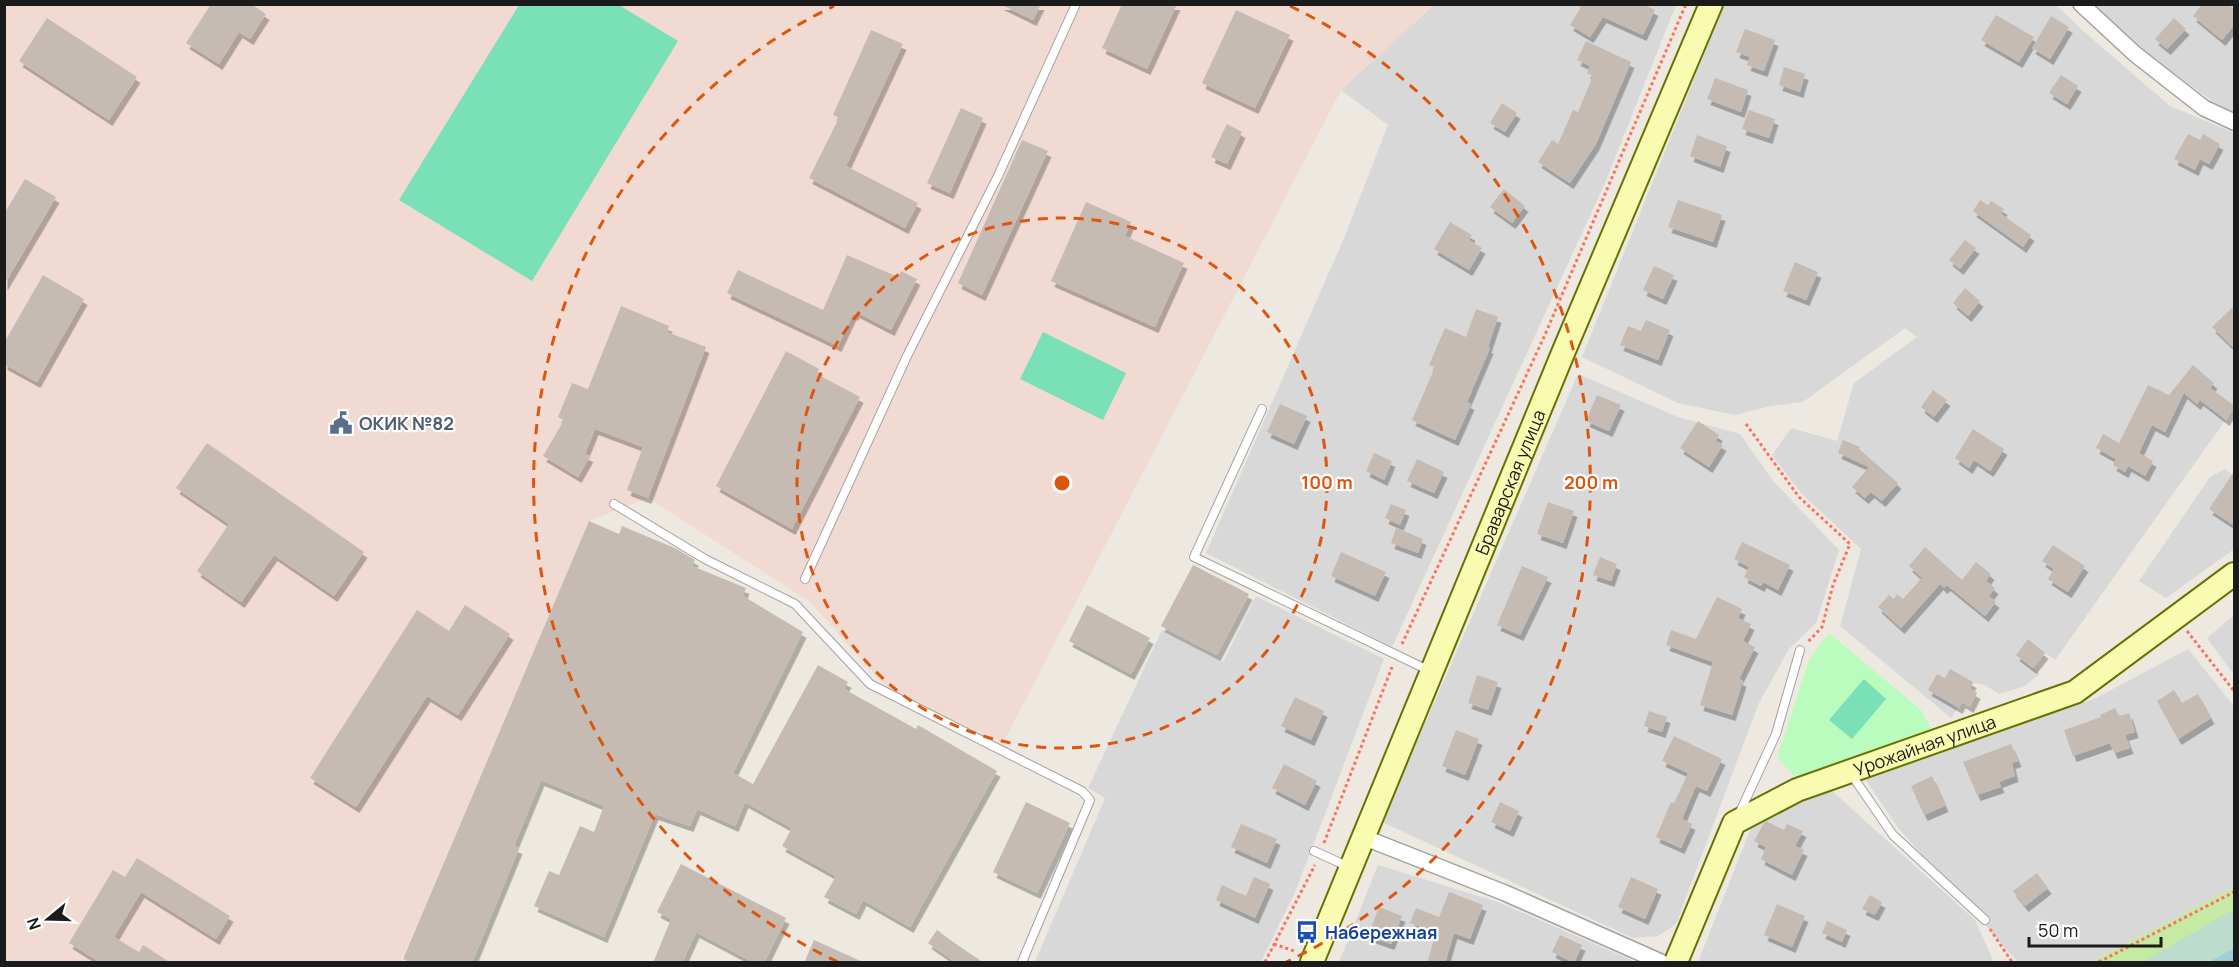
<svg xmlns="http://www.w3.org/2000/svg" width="2239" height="967" font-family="Manrope,sans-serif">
<defs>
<filter id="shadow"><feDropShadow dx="3.5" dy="6" stdDeviation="0" flood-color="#0004"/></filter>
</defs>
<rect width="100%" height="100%" fill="#ede9e0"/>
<!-- residential -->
<g fill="#d9d8d8">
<polygon points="1434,5 1676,5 1605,183 1392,647 1206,553 1344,238 1388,125 1341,90"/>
<polygon points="1724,5 2056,5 2082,30 2170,106 2234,133 2234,408 2055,660 2045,653 2033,668 2040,674 2023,687 1999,694 1985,685 1973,683 1970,689 1977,693 1970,707 1962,702 1951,718 1840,626 1861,549 1802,494 1772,455 1791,428 1837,441 1854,383 1917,337 1905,328 1803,402 1770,406 1735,415 1678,403 1582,357"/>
<polygon points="2093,5 2234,5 2234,113 2212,101 2141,49"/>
<polygon points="1578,374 1678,417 1740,434 1773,481 1839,550 1816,623 1789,649 1759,703 1676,924 1658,936 1633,938 1382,822"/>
<polygon points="2225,469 2234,476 2234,549 2166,598 2139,581 2210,477"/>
<polygon points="1256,596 1384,659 1296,890 1261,962 1035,962 1105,798 1088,788 1162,630 1223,662"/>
<polygon points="2234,615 2234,675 2207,638"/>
<polygon points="2188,649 2234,706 2234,887 2091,962 2018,962 1899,829 1865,779 2094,699"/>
<polygon points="1831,790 1975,920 1994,962 1698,962 1754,820"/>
<polygon points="1378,865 1498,902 1636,962 1339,962"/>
</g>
<!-- military -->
<polygon fill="#f0dad2" points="5,5 1434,5 1341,90 1003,743 887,688 809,601 648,498 589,521 401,962 5,962"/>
<!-- grass -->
<polygon fill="#c6eaa3" points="2234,887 2234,948 2209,962 2091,962"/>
<!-- wetland -->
<polygon fill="#bcdccd" points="2234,909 2234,948 2209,962 2143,962"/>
<!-- park -->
<polygon fill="#bafbbe" points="1829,633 1922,711 1932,731 1801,783 1777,758 1809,660"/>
<!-- pitch -->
<g fill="#7ae0b8">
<polygon points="519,5 619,5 678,41 532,281 399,200"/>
<polygon points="1043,332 1126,373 1103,420 1020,379"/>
<polygon points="1864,679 1886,699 1852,739 1829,720"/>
</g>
<!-- water -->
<polygon fill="#9ecfdd" points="2234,948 2234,962 2209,962"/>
<!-- building -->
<g fill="#c5bbb3" filter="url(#shadow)">
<polygon points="211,4 251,4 266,14 250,39 239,32 219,64 186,43"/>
<polygon points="1000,4 1041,4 1033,20"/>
<polygon points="1122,4 1177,4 1147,69 1102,48"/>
<polygon points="1577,4 1643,4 1655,10 1643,35 1603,17 1590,37 1570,25 1581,7"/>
<polygon points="2202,4 2228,4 2235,10 2235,24 2222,40 2193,16"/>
<polygon points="1236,10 1290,35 1255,108 1202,83"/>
<polygon points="1996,15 2034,37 2019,62 1981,40"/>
<polygon points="2051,16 2069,27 2050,59 2032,48"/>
<polygon points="47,18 137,77 109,120 19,61"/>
<polygon points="2174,18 2186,29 2167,49 2155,39"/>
<polygon points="1745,29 1775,40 1764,71 1747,65 1750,57 1736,52"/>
<polygon points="871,30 903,44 846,166 918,203 905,228 809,178 839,118 833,115"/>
<polygon points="1586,41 1631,62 1596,144 1570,183 1538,162 1552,140 1558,144 1573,110 1578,112 1593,76 1587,73 1590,66 1577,60"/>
<polygon points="1784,67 1805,74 1800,92 1779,85"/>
<polygon points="2061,75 2078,86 2067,104 2049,93"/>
<polygon points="1715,78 1748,90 1741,112 1707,99"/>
<polygon points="1502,103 1517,113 1505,132 1490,123"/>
<polygon points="961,108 983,118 950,193 927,183"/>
<polygon points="1749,110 1775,119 1769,138 1742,129"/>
<polygon points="1227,124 1242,132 1227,164 1211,157"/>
<polygon points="2188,134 2200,140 2203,134 2220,144 2209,164 2200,159 2195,170 2174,159"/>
<polygon points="1697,135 1727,146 1720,167 1690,156"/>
<polygon points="1022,140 1048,151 982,295 958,283"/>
<polygon points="25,179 56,197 4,285 4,214"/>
<polygon points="1504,189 1525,206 1512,223 1490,207"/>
<polygon points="1678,200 1722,215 1713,242 1668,227"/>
<polygon points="1980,200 1988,205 1991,201 2004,209 2001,214 2031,235 2023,247 1973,211"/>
<polygon points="1086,202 1131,222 1125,236 1184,263 1155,327 1051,281"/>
<polygon points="1450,222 1472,235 1469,240 1482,248 1469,270 1434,249"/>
<polygon points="1965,240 1976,248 1960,269 1949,260"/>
<polygon points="847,255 898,277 901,271 917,279 891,330 856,312 855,315 853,314 838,346 727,293 738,270 823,310"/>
<polygon points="1795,262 1818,272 1806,300 1783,291"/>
<polygon points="1654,266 1674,275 1663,299 1643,290"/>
<polygon points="43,275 84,299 37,382 4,364 4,343"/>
<polygon points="1965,288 1980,301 1968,316 1953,303"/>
<polygon points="2235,305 2235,349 2212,327"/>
<polygon points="621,306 669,326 667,332 706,347 648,498 627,490 643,447 595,429 585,454 590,456 578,477 543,456 564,420 558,417 572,383 588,389"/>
<polygon points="1476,309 1498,317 1488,347 1490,348 1467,402 1471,404 1455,440 1412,420 1435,367 1429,365 1445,328 1466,337"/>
<polygon points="1646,320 1670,330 1658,360 1620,345 1628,326 1641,331"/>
<polygon points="786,351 819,369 817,374 860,397 792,529 716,486"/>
<polygon points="2193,365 2214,383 2210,388 2235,406 2226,420 2200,400 2197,404 2184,393 2165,432 2152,425 2139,453 2153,461 2145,476 2128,466 2125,472 2113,465 2116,459 2096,448 2103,434 2119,443 2148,385 2169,395"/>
<polygon points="1933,390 1947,400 1934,417 1921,407"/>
<polygon points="1597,395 1621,405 1609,431 1586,421"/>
<polygon points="1280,404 1307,416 1294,444 1267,432"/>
<polygon points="1698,421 1719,435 1716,441 1723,445 1709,467 1680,448"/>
<polygon points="1973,429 2004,449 1990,471 1974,460 1969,468 1955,458"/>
<polygon points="1843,440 1860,447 1859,449 1898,483 1882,501 1871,492 1865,498 1852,487 1869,467 1838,453"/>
<polygon points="207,443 364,552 334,596 274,555 241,602 197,571 229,524 176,488"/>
<polygon points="1374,453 1392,461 1384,480 1366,471"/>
<polygon points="1417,459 1444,472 1434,493 1407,481"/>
<polygon points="2235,470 2235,526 2209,509"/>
<polygon points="1548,502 1574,511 1563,543 1537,534"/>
<polygon points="1391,504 1406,510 1400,525 1385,518"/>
<polygon points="589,521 619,534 622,526 677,549 695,560 692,566 746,588 743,596 803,632 733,773 753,784 818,665 848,682 844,689 916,729 918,725 997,771 910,927 863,900 856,914 824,897 836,876 782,846 792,828 745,802 735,826 697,809 690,826 655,814 604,937 534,906 549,871 559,875 580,826 594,832 604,806 541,780 514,846 519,848 472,963 412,963 403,959"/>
<polygon points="1396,528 1423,539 1418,553 1391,543"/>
<polygon points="1742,542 1790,565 1778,590 1763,582 1761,586 1744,577 1749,567 1734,559"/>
<polygon points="2053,545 2085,566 2068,592 2048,579 2054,569 2042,561"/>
<polygon points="1925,547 1962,580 1976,562 1991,574 1986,581 1995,588 1989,596 1996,602 1985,616 1947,585 1944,588 1940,584 1901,628 1878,607 1889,595 1894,599 1897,594 1903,599 1922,578 1909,566"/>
<polygon points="1341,552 1386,572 1375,596 1331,576"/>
<polygon points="1600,557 1617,564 1611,581 1593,575"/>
<polygon points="1193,565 1249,594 1217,655 1161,626"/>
<polygon points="1522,566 1548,577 1520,635 1497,625"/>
<polygon points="1717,597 1742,609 1738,618 1751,624 1743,641 1755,647 1739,679 1743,681 1732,715 1700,705 1713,662 1666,645 1671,630 1696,639"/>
<polygon points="465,605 510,634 458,715 427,696 356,807 310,778 417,610 449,631"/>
<polygon points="1087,605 1150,638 1131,674 1069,641"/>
<polygon points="2028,639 2045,653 2033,668 2016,655"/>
<polygon points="1950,669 1973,682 1970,689 1977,693 1970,707 1962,702 1959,708 1928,690 1937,674 1945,678"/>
<polygon points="1477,675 1498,682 1488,710 1468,703"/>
<polygon points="2174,690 2182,703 2198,694 2211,718 2178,739 2157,701"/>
<polygon points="1295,697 1324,711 1311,740 1281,726"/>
<polygon points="2115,708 2119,716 2129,713 2135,732 2125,735 2130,748 2114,753 2110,743 2073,756 2064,730 2101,717 2100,715"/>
<polygon points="1649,711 1667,717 1662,732 1644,726"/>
<polygon points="1456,730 1479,739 1465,775 1442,766"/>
<polygon points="1674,736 1722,759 1707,791 1696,786 1682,819 1692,824 1681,848 1656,837 1671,802 1674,803 1688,773 1662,761"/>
<polygon points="2011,744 2018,761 2012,763 2015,776 1999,782 2001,787 1977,795 1963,762"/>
<polygon points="1284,764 1317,781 1305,805 1272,788"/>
<polygon points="1932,776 1945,806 1924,815 1911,786"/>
<polygon points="1026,802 1070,823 1037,893 993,872"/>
<polygon points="1500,802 1519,811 1510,831 1491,822"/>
<polygon points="1766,821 1784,830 1787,824 1803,831 1795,846 1804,850 1792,875 1761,859 1766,847 1754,841 1764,823"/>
<polygon points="1241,824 1277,839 1267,863 1231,847"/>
<polygon points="137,858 230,916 216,939 141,892 114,937 139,952 143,945 171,963 101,963 69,943 113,870 125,877"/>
<polygon points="681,864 786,918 764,963 755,963 696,932 682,963 653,963 671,919 657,912"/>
<polygon points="2037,873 2048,888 2025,906 2013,891"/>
<polygon points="1254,877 1270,884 1255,918 1216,900 1222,885 1246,896"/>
<polygon points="1631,877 1658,889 1645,919 1618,907"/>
<polygon points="1449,892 1483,905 1470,939 1454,933 1445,963 1427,963 1436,933 1410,923 1416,908 1439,917"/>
<polygon points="1870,895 1882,902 1875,915 1862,909"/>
<polygon points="1777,904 1805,916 1792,947 1764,935"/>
<polygon points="1379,907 1402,916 1391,944 1368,936"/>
<polygon points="1827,921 1847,930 1842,942 1822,933"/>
<polygon points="937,930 956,944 984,963 957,963 928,943"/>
<polygon points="1560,935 1582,945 1574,963 1552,952"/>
<polygon points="814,940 865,963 804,963"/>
</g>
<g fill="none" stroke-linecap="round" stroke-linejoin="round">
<!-- lane casing -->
<g stroke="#a2a2a2" stroke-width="10">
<g id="lane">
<polyline points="1262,409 1194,557 1430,671"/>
<polyline points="614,504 705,559 795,604 870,684 1082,791 1090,800 1022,962"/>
<polyline points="805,579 907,356 998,176 1076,4"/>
<polyline points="1851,774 1893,835 1985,920"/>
<polyline points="1739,814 1776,734 1800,650"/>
<polyline points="1314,851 1349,867"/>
</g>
</g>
<!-- street casing -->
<g stroke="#a2a2a2" stroke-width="18">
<g id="street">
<polyline points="2081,4 2135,54 2204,108 2234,122"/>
<polyline points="1363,837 1505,893 1661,962"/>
</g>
</g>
<!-- secondary casing -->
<g stroke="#677301" stroke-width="26">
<g id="secondary">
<path id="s1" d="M 1312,962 L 1563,353 L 1711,4"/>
<path id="s2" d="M 1676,962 L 1734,823 L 1797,790 L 2075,692 L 2234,574"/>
</g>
</g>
<!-- path -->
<g stroke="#fe7060" stroke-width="3" stroke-dasharray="3 3" stroke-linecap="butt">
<polyline points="1746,424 1799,497 1850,544 1833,585 1822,627 1807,643"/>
<polyline points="2187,631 2234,691"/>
<polyline points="1402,644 1544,337 1686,4"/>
<polyline points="1324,843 1392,667"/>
<polyline points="1990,929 2012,962"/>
<polyline points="1274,944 1294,951"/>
<polyline points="1265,962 1315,865"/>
<polyline points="2099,962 2234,892"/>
</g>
<!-- lane -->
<use href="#lane" stroke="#fff" stroke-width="8"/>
<!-- street -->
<use href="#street" stroke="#fff" stroke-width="15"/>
<!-- secondary -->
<use href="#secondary" stroke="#f8fbb0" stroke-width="22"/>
</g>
<!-- distance rings -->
<g fill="none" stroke="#de560d" stroke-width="3" stroke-dasharray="10 8">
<circle cx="1062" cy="483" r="265"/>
<path d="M838 962A529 529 0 0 1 834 6M1290 6A529 529 0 0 1 1286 962"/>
</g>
<!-- icons -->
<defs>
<g id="civic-bare" transform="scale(1.8)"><path d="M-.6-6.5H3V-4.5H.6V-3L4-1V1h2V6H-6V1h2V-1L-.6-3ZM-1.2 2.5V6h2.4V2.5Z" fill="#5c6f8a" stroke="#fff" stroke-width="2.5" paint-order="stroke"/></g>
<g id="bus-bare" transform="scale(1.8)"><path d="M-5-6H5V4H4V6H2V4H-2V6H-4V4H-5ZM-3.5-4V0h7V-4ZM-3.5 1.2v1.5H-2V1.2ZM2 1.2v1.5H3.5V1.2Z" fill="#1a4fb4" stroke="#fff" stroke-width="2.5" paint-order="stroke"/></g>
</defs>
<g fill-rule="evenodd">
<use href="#civic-bare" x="341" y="423"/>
<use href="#bus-bare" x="1307" y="932"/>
</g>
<g text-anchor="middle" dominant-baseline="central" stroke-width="4.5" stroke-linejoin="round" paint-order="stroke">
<!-- service labels -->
<g font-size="18" font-weight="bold" fill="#4e5e75" stroke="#fff" text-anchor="start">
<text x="359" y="423">ОКИК №82</text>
</g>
<!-- street labels -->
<g font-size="18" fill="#1b1b1b" stroke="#fff">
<text stroke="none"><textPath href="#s1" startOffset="519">Браварская улица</textPath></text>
<text stroke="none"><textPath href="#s2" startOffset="357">Урожайная улица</textPath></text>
</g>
<!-- transit labels -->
<g font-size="18" font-weight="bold" fill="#164399" stroke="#fff" text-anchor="start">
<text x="1325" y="932">Набережная</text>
</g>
</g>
<circle cx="1062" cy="483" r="9" fill="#de560d" stroke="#fff" stroke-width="3"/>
<g font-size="18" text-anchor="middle" font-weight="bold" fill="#de560d" stroke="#fff" stroke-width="4.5" stroke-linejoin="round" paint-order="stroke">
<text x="1327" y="489">100 m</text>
<text x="1591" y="489">200 m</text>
</g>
<!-- border -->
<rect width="2239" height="967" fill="none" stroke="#1b1b1b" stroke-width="12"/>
<!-- north arrow -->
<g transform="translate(48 919) rotate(251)" stroke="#ffffff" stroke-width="4.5" paint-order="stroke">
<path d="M0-4.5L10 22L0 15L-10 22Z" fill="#1b1b1b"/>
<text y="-9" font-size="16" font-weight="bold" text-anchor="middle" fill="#1b1b1b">N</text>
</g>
<!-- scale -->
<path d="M2029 937v9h132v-9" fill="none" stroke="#1b1b1b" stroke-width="3"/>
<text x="2038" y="937" font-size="18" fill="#1b1b1b" stroke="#ffffff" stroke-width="4.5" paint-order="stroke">50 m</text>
</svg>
